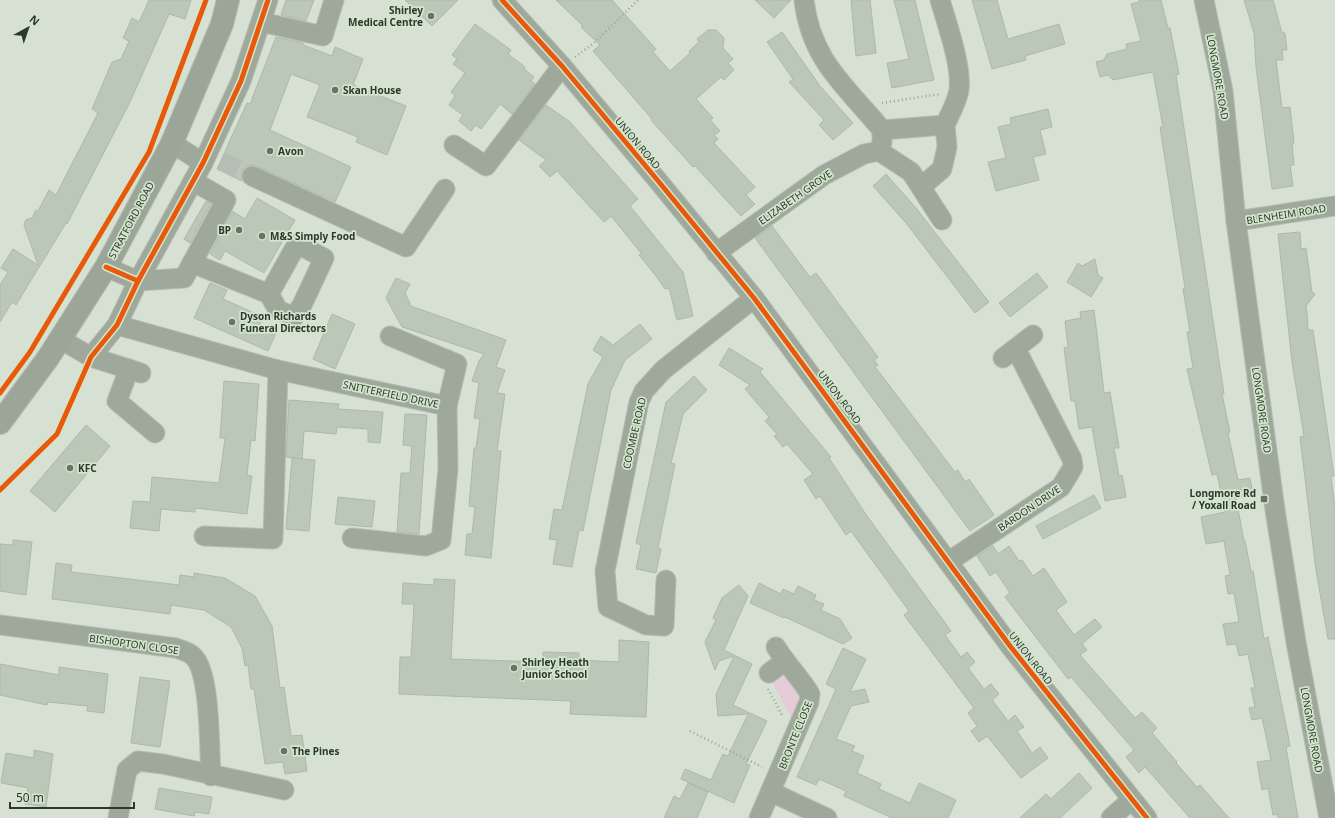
<svg xmlns="http://www.w3.org/2000/svg" width="1335" height="818" font-family="'Noto Sans',sans-serif">
<rect width="100%" height="100%" fill="#d6e0d3"/>
<!-- green -->
<polygon fill="#e5cad8" points="785,671 805,691 792,719 773,684 774,678"/>
<!-- building -->
<g fill="#bbc8b7" stroke="#afb7ac">
<polygon points="149,0 191,0 185,19 169,14 130,102 67,224 66,223 16,305 12,302 0,322 0,285 8,272 1,268 13,249 38,265 24,225 26,220 32,218 36,210 38,211 49,190 56,195 98,113 92,109 112,62 121,59 129,41 123,38 132,18 139,22"/>
<polygon points="286,0 314,0 306,21 281,15"/>
<polygon points="405,0 458,0 432,26"/>
<polygon points="556,0 612,0 656,49 653,52 670,71 690,53 689,51 699,42 697,39 708,30 716,30 724,38 723,48 733,59 728,63 734,70 724,80 721,77 696,99 713,118 710,120 720,131 714,135 718,139 714,143 755,187 746,195 755,204 741,216 695,166 693,167 651,120 652,119 593,51 600,45 581,27 583,26"/>
<polygon points="755,0 791,0 774,18"/>
<polygon points="851,0 870,0 876,53 856,56"/>
<polygon points="894,0 915,0 934,80 892,88 887,63 909,59"/>
<polygon points="972,0 997,0 1008,39 1059,24 1065,44 1025,56 1026,60 992,69"/>
<polygon points="1139,0 1161,0 1168,28 1170,28 1179,74 1176,75 1224,394 1222,394 1230,432 1228,433 1238,480 1250,478 1253,495 1236,498 1244,541 1245,541 1251,571 1253,571 1264,639 1268,637 1287,730 1290,746 1286,747 1298,818 1278,818 1278,814 1273,815 1268,788 1262,790 1257,762 1271,760 1262,718 1252,720 1249,708 1255,707 1251,688 1255,688 1248,654 1239,656 1236,644 1227,645 1223,624 1239,622 1234,593 1228,594 1225,576 1230,575 1224,541 1206,544 1201,517 1225,512 1217,474 1212,475 1187,369 1193,368 1187,332 1190,332 1183,289 1185,288 1160,127 1163,127 1153,72 1113,80 1108,75 1100,77 1096,62 1104,60 1107,54 1127,49 1126,44 1141,41 1131,4 1139,2"/>
<polygon points="1244,0 1273,0 1282,33 1285,33 1287,50 1282,50 1283,60 1276,60 1282,108 1290,107 1294,143 1292,143 1294,165 1290,165 1293,186 1272,189 1256,67 1254,33"/>
<polygon points="475,24 511,50 508,54 525,67 524,69 534,77 531,81 535,84 512,114 500,104 481,129 476,125 471,131 459,121 463,115 449,105 455,96 451,92 465,73 453,64 457,59 452,55"/>
<polygon points="782,32 820,86 853,123 833,140 819,125 824,120 789,82 793,79 767,42"/>
<polygon points="276,37 303,43 303,45 332,56 335,47 363,59 353,85 406,106 387,155 356,142 358,137 307,117 320,85 291,74 270,130 351,167 335,202 256,166 251,165 245,167 242,172 242,181 217,169 247,103 250,104"/>
<polygon points="546,105 570,122 638,199 630,206 683,272 693,316 677,320 669,288 665,289 656,276 639,255 641,253 611,216 604,222 557,171 550,177 539,166 546,160 519,140"/>
<polygon points="1048,109 1052,127 1040,130 1046,154 1033,157 1039,180 996,191 988,162 1006,158 998,127 1011,124 1010,118"/>
<polygon points="886,174 916,208 989,302 975,313 906,223 873,186"/>
<polygon points="257,198 295,220 264,273 225,251 220,260 210,254 232,211 245,219"/>
<polygon points="206,201 211,204 190,243 184,239"/>
<polygon points="772,226 810,277 816,273 878,357 874,360 878,365 875,367 889,385 955,472 958,470 965,482 969,479 994,515 970,531 755,238"/>
<polygon points="1300,232 1301,249 1306,248 1312,292 1315,294 1306,306 1307,313 1308,330 1313,330 1334,476 1331,476 1335,508 1335,639 1328,639 1316,570 1300,437 1304,436 1292,362 1278,234"/>
<polygon points="1095,259 1098,275 1103,278 1091,297 1067,282 1078,263 1082,266"/>
<polygon points="1037,273 1048,287 1010,317 999,303"/>
<polygon points="396,278 410,284 405,293 411,306 506,340 496,367 505,370 497,393 505,394 497,451 501,451 491,558 465,555 467,534 472,534 475,507 469,506 474,448 476,448 480,419 474,418 479,383 472,381 479,361 484,354 402,327 386,298"/>
<polygon points="210,283 227,290 223,299 263,317 259,326 276,333 268,351 194,318"/>
<polygon points="1094,310 1104,393 1110,392 1119,448 1114,448 1119,476 1122,475 1126,497 1105,501 1092,427 1079,429 1075,401 1071,401 1064,348 1068,347 1065,321 1081,318 1080,312"/>
<polygon points="332,314 355,324 335,369 313,359"/>
<polygon points="640,324 652,339 625,360 611,390 583,531 579,530 572,567 553,564 557,540 549,539 554,509 562,510 588,384 603,357 593,350 601,336 613,345"/>
<polygon points="729,348 763,369 760,372 831,457 829,458 867,516 951,631 945,635 961,657 967,652 975,662 968,668 984,689 991,684 999,694 992,700 1008,721 1015,715 1024,727 1017,731 1032,753 1040,747 1048,758 1021,778 987,736 979,742 971,731 977,726 968,713 974,708 904,615 909,611 851,531 846,535 820,496 816,499 804,480 813,474 787,444 783,447 774,436 777,434 765,421 769,417 745,389 750,385 719,365"/>
<polygon points="694,376 707,390 683,414 671,463 675,464 658,548 661,549 656,573 636,569 641,545 636,543 666,402"/>
<polygon points="224,381 259,384 255,441 251,440 247,475 252,476 247,514 195,508 195,512 161,509 159,531 130,528 133,501 150,502 152,477 219,483 225,438 220,438"/>
<polygon points="289,400 339,404 338,409 383,412 380,443 368,442 368,429 337,427 336,434 304,431 302,459 286,457"/>
<polygon points="405,414 427,415 419,534 397,532 401,473 410,473 412,446 403,445"/>
<polygon points="86,425 110,446 55,512 30,491"/>
<polygon points="292,458 315,460 309,531 286,529"/>
<polygon points="1094,495 1101,508 1043,539 1036,526"/>
<polygon points="338,497 375,501 372,527 335,524"/>
<polygon points="13,540 32,542 26,595 0,591 0,544 13,545"/>
<polygon points="993,546 998,554 1009,546 1019,561 1022,560 1033,576 1044,568 1067,602 1056,610 1074,635 1095,619 1102,627 1082,644 1087,650 1080,655 1135,718 1142,712 1157,728 1152,733 1177,762 1176,763 1197,787 1200,785 1229,818 1190,818 1145,767 1139,773 1126,757 1134,750 1071,677 1068,679 1005,597 1010,593 996,572 990,576 977,556"/>
<polygon points="56,563 72,565 71,572 179,585 180,575 194,577 194,573 225,578 255,596 272,626 280,688 284,687 291,736 302,735 307,771 285,774 283,762 265,764 254,689 251,689 248,665 245,666 242,648 231,627 204,610 171,605 170,614 52,599"/>
<polygon points="434,579 455,580 451,659 543,662 543,652 579,653 579,660 619,662 619,640 649,642 646,717 570,714 571,701 399,694 400,657 411,657 414,604 402,604 403,583 434,585"/>
<polygon points="759,583 781,594 783,589 794,594 798,586 816,595 814,600 824,604 821,610 840,619 852,638 843,644 785,617 784,618 750,603"/>
<polygon points="739,585 748,596 724,650 752,664 733,705 767,721 746,764 750,765 734,803 681,779 685,769 711,780 723,754 728,756 748,714 718,716 716,694 734,656 719,661 715,670 705,642 716,620 713,618 722,598"/>
<polygon points="843,648 866,659 850,692 865,689 869,702 851,706 836,739 855,746 852,751 864,756 857,773 881,784 879,789 910,803 919,783 956,800 948,818 892,818 844,796 846,791 819,779 816,785 797,777 836,689 826,684"/>
<polygon points="0,664 59,675 59,667 108,674 104,713 87,711 88,706 48,702 47,705 0,695"/>
<polygon points="140,677 170,681 160,747 131,743"/>
<polygon points="34,750 53,754 46,807 25,804 28,788 1,783 6,753 34,758"/>
<polygon points="1079,773 1092,788 1060,818 1020,818 1046,794 1051,799"/>
<polygon points="688,783 708,792 697,818 664,818 674,796 680,799"/>
<polygon points="159,788 212,797 209,814 195,812 194,816 155,809"/>
</g>
<g fill="none" stroke-linecap="round" stroke-linejoin="round">
<!-- minor-tunnel -->
<polyline stroke="#b5beb2" stroke-width="19" stroke-dasharray="19 10" stroke-linecap="butt" points="221,161 252,176"/>
<!-- minor casing -->
<g stroke="#b5bdb3" stroke-width="21">
<g id="minor">
<polyline points="502,0 562,66 659,182 754,298 1010,646 1147,818"/>
<path d="M 804,0 C 811,61 846,86 882,130"/>
<polyline points="1204,0 1223,91 1236,221 1275,510 1296,642 1329,818"/>
<polyline points="261,22 323,36 334,0"/>
<polyline points="172,143 203,163"/>
<polyline points="454,145 486,166 562,66"/>
<polyline points="879,151 911,172 942,220"/>
<polyline points="252,176 406,247 445,189"/>
<polyline points="921,187 942,169 947,147 945,125"/>
<polyline points="1236,221 1335,206"/>
<path d="M 716,253 L 824,175 L 864,154 L 879,151 L 882,142 L 882,130 L 945,125 C 950,114 957,102 959,90 C 962,66 947,24 940,0"/>
<polyline points="192,263 269,294 297,244 324,258 302,305 294,317 278,310 269,294"/>
<polyline points="106,267 138,281 203,163 241,81 268,0"/>
<polyline points="117,325 278,370 273,539 204,536"/>
<polyline points="390,336 457,364 447,406"/>
<polyline points="60,339 91,357 141,373"/>
<polyline points="91,357 117,325 138,281 184,278 226,200 193,181"/>
<polyline points="1003,358 1033,335"/>
<polyline points="129,369 117,401 155,433"/>
<polyline points="278,370 447,406 448,469 441,540 426,546 352,538"/>
<polyline points="948,562 1061,487 1073,467 1072,459 1016,349"/>
<polyline points="666,580 664,626 646,625 608,607 605,571 639,402 644,391 663,370 754,298"/>
<path d="M 0,625 L 176,648 C 181,650 189,652 193,656 C 211,672 209,749 211,776"/>
<polyline points="769,673 785,661"/>
<polyline points="771,792 827,818"/>
<polyline points="118,818 127,770 138,761 163,764 284,790"/>
<path d="M 759,818 L 809,702 L 810,694 C 800,677 786,664 776,647"/>
<polyline points="1111,818 1131,800"/>
</g>
</g>
<!-- highway casing -->
<g stroke="#b5bdb3" stroke-width="24">
<polyline id="highway" points="0,423 48,358 106,267 172,143 222,24 228,0"/>
</g>
<!-- path -->
<g stroke="#9ba498" stroke-width="2.5" stroke-dasharray="1 3" stroke-linecap="butt">
<polyline points="575,57 594,43 638,0"/>
<polyline points="882,103 940,94"/>
<polyline points="768,689 783,717"/>
<polyline points="690,731 762,767"/>
</g>
<!-- minor -->
<use href="#minor" stroke="#9ea99b" stroke-width="19"/>
<!-- highway -->
<use href="#highway" stroke="#9ba698" stroke-width="22"/>
<!-- cycleway casing -->
<g stroke="#d2e6cd" stroke-width="8">
<g id="cycleway">
<polyline points="502,0 562,66 659,182 754,298 1010,646 1147,818"/>
<polyline points="106,267 138,281 203,163 241,81 268,0"/>
<polyline points="0,393 30,352 149,152 206,0"/>
<polyline points="0,490 57,434 91,357 117,325 138,281"/>
</g>
</g>
<!-- cycleway -->
<use href="#cycleway" stroke="#e8590c" stroke-width="5"/>
</g>
<!-- markers -->
<g fill="#697267" stroke="#d2e6cd" stroke-width="1.5">
<circle cx="431" cy="16" r="4"/>
<circle cx="335" cy="90" r="4"/>
<circle cx="270" cy="151" r="4"/>
<circle cx="239" cy="230" r="4"/>
<circle cx="262" cy="236" r="4"/>
<circle cx="232" cy="322" r="4"/>
<circle cx="70" cy="468" r="4"/>
<rect x="1260" y="495" width="8" height="8" rx="2"/>
<circle cx="514" cy="668" r="4"/>
<circle cx="284" cy="751" r="4"/>
</g>
<g text-anchor="middle" dominant-baseline="central" stroke-width="3.5" stroke-linejoin="round" paint-order="stroke">
<!-- poi labels -->
<g font-size="10" font-weight="bold" fill="#2f372d" stroke="#d2e6cd" text-anchor="start">
<text x="423" y="10" text-anchor="end">Shirley<tspan x="423" dy="12">Medical Centre</tspan></text>
<text x="343" y="90">Skan House</text>
<text x="278" y="151">Avon</text>
<text x="231" y="230" text-anchor="end">BP</text>
<text x="270" y="236">M&amp;S Simply Food</text>
<text x="240" y="316">Dyson Richards<tspan x="240" dy="12">Funeral Directors</tspan></text>
<text x="78" y="468">KFC</text>
<text x="1256" y="493" text-anchor="end">Longmore Rd<tspan x="1256" dy="12">/ Yoxall Road</tspan></text>
<text x="522" y="662">Shirley Heath<tspan x="522" dy="12">Junior School</tspan></text>
<text x="292" y="751">The Pines</text>
</g>
<!-- street labels -->
<g font-size="10" fill="#2f372d" stroke="#d2e6cd">
<text transform="translate(1218 77) rotate(80)">LONGMORE ROAD</text>
<text transform="translate(638 143) rotate(50)">UNION ROAD</text>
<text transform="translate(795 197) rotate(-35)">ELIZABETH GROVE</text>
<text transform="translate(1286 214) rotate(-9)">BLENHEIM ROAD</text>
<text transform="translate(131 220) rotate(-62)">STRATFORD ROAD</text>
<text transform="translate(391 394) rotate(12)">SNITTERFIELD DRIVE</text>
<text transform="translate(840 397) rotate(53)">UNION ROAD</text>
<text transform="translate(1262 410) rotate(82)">LONGMORE ROAD</text>
<text transform="translate(634 433) rotate(-77)">COOMBE ROAD</text>
<text transform="translate(1029 508) rotate(-34)">BARDON DRIVE</text>
<text transform="translate(134 644) rotate(8)">BISHOPTON CLOSE</text>
<text transform="translate(1031 658) rotate(52)">UNION ROAD</text>
<text transform="translate(1312 730) rotate(80)">LONGMORE ROAD</text>
<text transform="translate(795 735) rotate(-68)">BRONTE CLOSE</text>
</g>
</g>
<!-- north arrow -->
<g transform="translate(28 28) rotate(40)" stroke="#d2e6cd" stroke-width="3" paint-order="stroke">
<path d="M0-3L7 15L0 10L-7 15Z" fill="#2f372d"/>
<text y="-6" font-size="11" font-weight="bold" text-anchor="middle" fill="#2f372d">N</text>
</g>
<!-- scale -->
<path d="M10 802v6h124v-6" fill="none" stroke="#2f372d" stroke-width="2"/>
<text x="16" y="802" font-size="12" fill="#2f372d" stroke="#d2e6cd" stroke-width="3" paint-order="stroke">50 m</text>
</svg>
